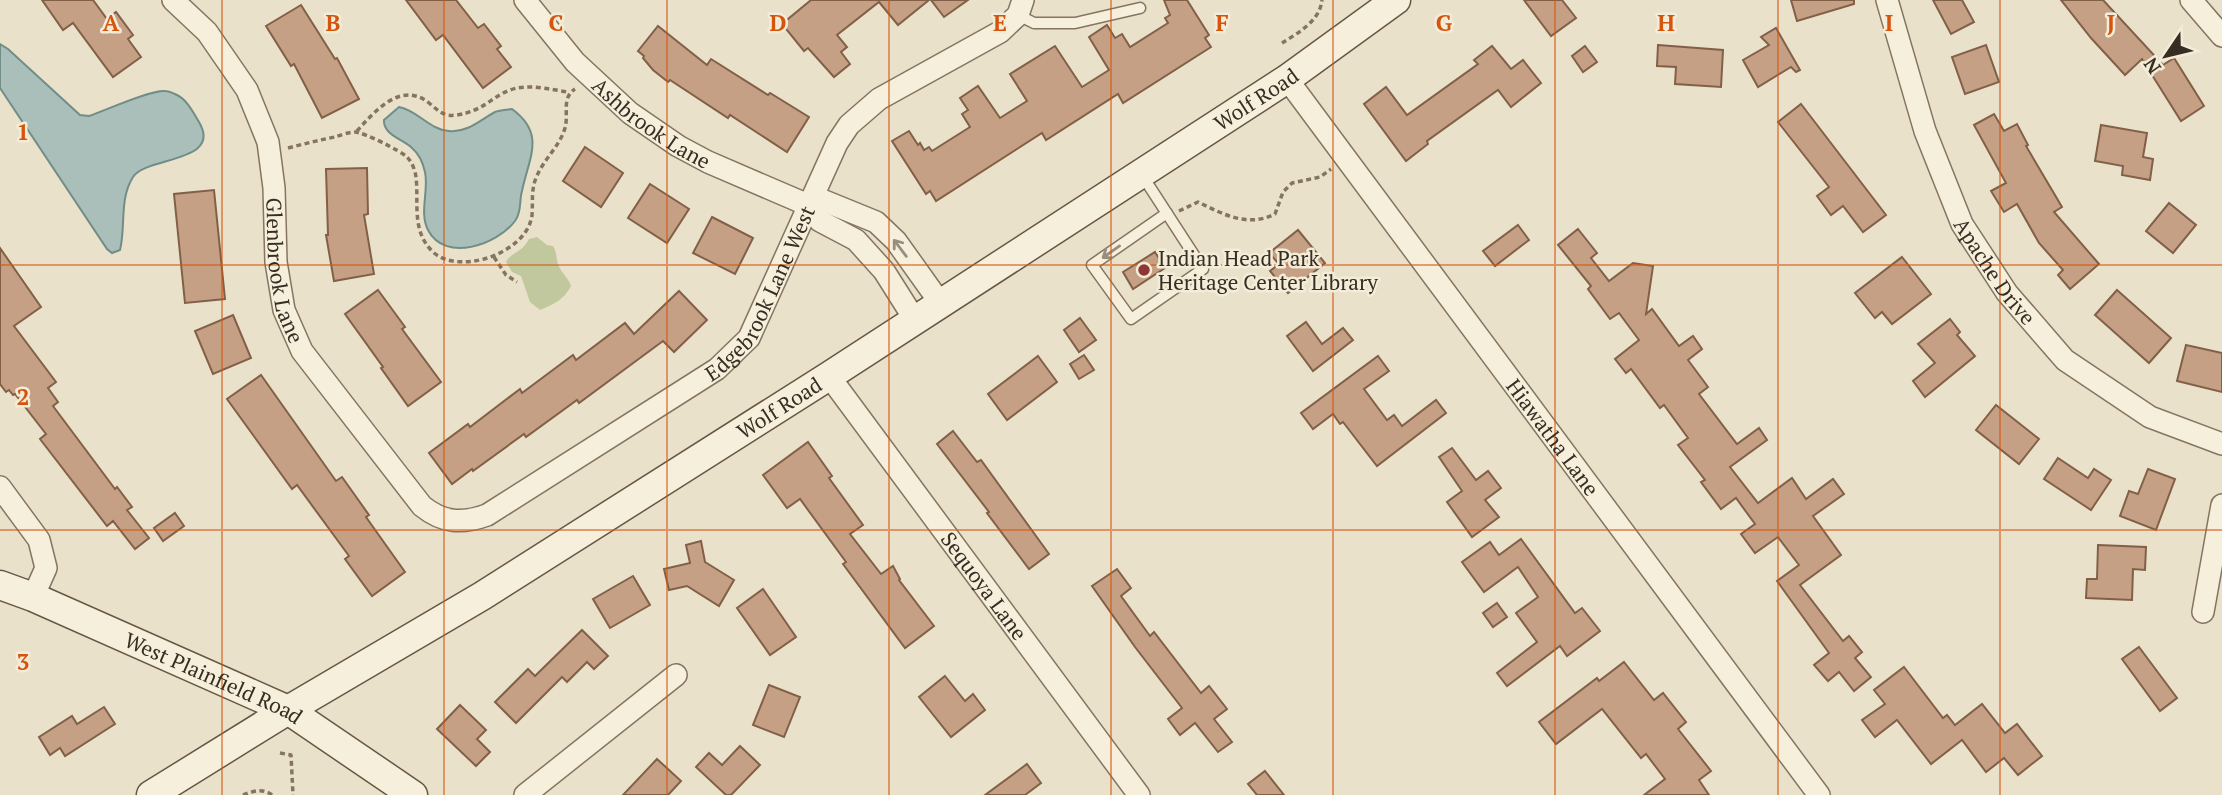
<svg xmlns="http://www.w3.org/2000/svg" width="2222" height="795" font-family="'PT Serif',serif">
<rect width="100%" height="100%" fill="#eae1ca"/>
<!-- green -->
<path fill="#c2c89e" d="M 537,237 L 547,245 L 553,246 C 557,252 556,258 558,264 C 561,273 568,277 571,286 C 564,299 555,304 540,310 L 530,302 L 521,276 L 512,272 L 506,262 C 512,251 521,254 529,239 Z"/>
<!-- water -->
<g fill="#aabfb9" stroke="#718d87" stroke-width="2">
<path d="M 0,44 L 8,49 L 80,115 L 89,116 C 106,110 150,90 165,91 C 169,91 172,93 175,94 C 187,99 193,112 199,122 C 223,163 147,156 133,177 C 119,199 126,226 120,250 L 112,253 L 107,249 L 0,88 Z"/>
<path d="M 399,107 C 417,110 430,130 449,131 C 467,133 480,120 495,112 C 500,110 506,110 512,109 C 546,134 529,157 522,191 C 519,201 522,212 515,221 C 497,245 445,263 428,230 C 419,213 429,190 425,172 C 423,163 419,154 412,148 C 403,139 383,135 384,120 Z"/>
</g>
<!-- building -->
<g fill="#c5a084" stroke="#826048" stroke-width="2">
<polygon points="42,0 93,0 107,19 116,12 133,35 128,39 141,57 113,77 73,23 63,30"/>
<polygon points="406,0 456,0 478,28 484,24 501,46 497,49 511,67 483,88 443,35 436,40"/>
<polygon points="811,0 929,0 898,25 879,2 837,35 847,47 841,52 850,64 834,77 808,48 804,51 782,24"/>
<polygon points="931,0 968,0 944,17"/>
<polygon points="1164,0 1187,0 1209,35 1205,38 1211,47 1123,103 1118,94 1046,140 1042,133 936,201 930,191 926,194 892,141 909,131 918,145 920,143 924,150 929,147 932,151 970,127 962,114 968,110 960,98 978,86 1000,118 1027,101 1010,74 1055,46 1082,87 1109,70 1089,37 1107,25 1115,38 1122,34 1130,47 1168,23 1165,18 1170,15"/>
<polygon points="1524,0 1562,0 1576,18 1551,36"/>
<polygon points="1791,0 1854,0 1854,4 1797,21"/>
<polygon points="1933,0 1962,0 1974,22 1951,34"/>
<polygon points="2061,0 2103,0 2163,65 2174,58 2204,106 2181,121 2142,59 2125,75 2091,38"/>
<polygon points="301,5 335,59 337,58 359,99 322,118 294,64 291,66 266,26"/>
<polygon points="658,26 707,65 711,59 768,95 770,93 809,117 787,152 730,115 728,118 670,80 668,82 653,70 643,58 644,56 638,51"/>
<polygon points="1776,28 1800,70 1796,72 1791,67 1758,87 1743,60 1769,45 1761,37"/>
<polygon points="1658,45 1723,50 1721,87 1675,84 1676,67 1657,66"/>
<polygon points="1986,45 1999,82 1965,94 1952,57"/>
<polygon points="1492,46 1511,69 1523,60 1541,83 1511,107 1498,90 1427,141 1428,144 1406,161 1364,104 1386,87 1407,115 1478,64 1474,60"/>
<polygon points="1585,46 1597,62 1583,72 1572,56"/>
<polygon points="1801,104 1886,215 1863,232 1843,206 1831,215 1817,196 1829,187 1778,122"/>
<polygon points="1994,114 2004,131 2017,124 2028,145 2026,146 2062,207 2054,212 2099,264 2070,289 2058,275 2063,270 2039,243 2017,204 2004,212 1991,191 2006,183 1974,125"/>
<polygon points="2101,125 2147,133 2143,157 2153,159 2150,180 2122,175 2123,166 2095,161"/>
<polygon points="585,147 623,173 601,207 563,181"/>
<polygon points="367,168 368,214 364,215 374,274 334,281 326,235 328,235 326,169"/>
<polygon points="650,184 689,209 667,243 628,218"/>
<polygon points="214,190 225,299 185,303 174,194"/>
<polygon points="2169,203 2196,225 2173,253 2146,231"/>
<polygon points="712,217 753,238 735,274 693,253"/>
<polygon points="1518,225 1529,240 1495,266 1483,251"/>
<polygon points="1578,229 1597,253 1591,258 1609,281 1633,263 1653,266 1646,314 1652,309 1679,346 1693,336 1702,349 1688,360 1708,387 1699,394 1737,444 1759,428 1767,440 1730,467 1758,503 1792,478 1806,499 1833,479 1844,494 1813,516 1841,555 1800,585 1843,641 1849,636 1862,652 1855,658 1871,677 1854,691 1839,672 1828,681 1814,665 1829,653 1777,581 1799,565 1778,537 1755,553 1741,534 1755,524 1736,498 1721,509 1701,482 1705,480 1678,445 1688,438 1664,405 1660,408 1631,369 1626,373 1615,359 1639,340 1619,313 1610,319 1588,289 1591,286 1558,245"/>
<polygon points="1298,230 1325,263 1288,293 1270,271 1279,264 1269,253"/>
<polygon points="0,248 41,307 14,326 56,382 48,388 58,402 53,406 115,489 117,487 132,507 127,510 149,538 135,549 113,521 107,526 40,439 46,434 15,394 13,395 9,390 6,392 0,384"/>
<polygon points="1155,252 1165,268 1133,289 1123,272"/>
<polygon points="1902,257 1931,294 1892,324 1882,312 1875,318 1855,293"/>
<polygon points="378,290 405,327 402,329 441,382 408,406 381,368 383,367 345,314"/>
<polygon points="2117,290 2171,338 2149,363 2095,315"/>
<polygon points="679,291 707,320 674,352 663,341 579,403 577,400 526,437 524,434 473,471 472,469 452,484 429,453 468,424 470,427 520,389 522,393 573,355 576,360 625,323 634,334"/>
<polygon points="233,315 251,358 213,374 195,331"/>
<polygon points="1080,318 1096,340 1079,352 1064,330"/>
<polygon points="1950,319 1960,332 1957,335 1975,356 1925,397 1913,381 1935,363 1918,344"/>
<polygon points="1306,322 1322,344 1343,328 1353,340 1313,371 1287,336"/>
<polygon points="2186,345 2222,353 2222,392 2177,381"/>
<polygon points="1084,355 1094,370 1079,379 1070,364"/>
<polygon points="1038,356 1057,382 1007,420 988,394"/>
<polygon points="1378,356 1389,371 1364,389 1387,420 1394,415 1402,426 1436,400 1446,413 1377,466 1343,422 1340,424 1333,414 1313,429 1301,413"/>
<polygon points="261,375 336,481 342,477 369,515 366,517 405,572 372,596 345,559 349,556 297,485 292,489 227,399"/>
<polygon points="1996,405 2039,439 2019,464 1976,430"/>
<polygon points="953,431 977,462 981,460 1049,554 1029,569 987,513 989,512 937,444"/>
<polygon points="808,442 832,476 829,478 863,525 850,534 881,574 893,566 900,579 899,580 934,626 905,648 843,564 846,562 800,499 787,508 763,475"/>
<polygon points="1452,448 1476,480 1488,471 1501,488 1485,500 1499,517 1472,537 1447,502 1462,491 1439,457"/>
<polygon points="2058,458 2088,478 2094,469 2111,480 2091,510 2044,479"/>
<polygon points="2148,469 2175,479 2156,530 2120,516 2129,491 2138,494"/>
<polygon points="175,513 184,526 163,541 154,528"/>
<polygon points="1521,539 1575,613 1582,608 1600,631 1567,656 1560,646 1507,686 1497,673 1537,642 1516,613 1538,597 1518,567 1484,592 1462,562 1490,542 1499,555"/>
<polygon points="701,541 705,562 734,580 719,606 687,586 669,590 664,569 690,563 686,545"/>
<polygon points="2098,545 2146,547 2145,570 2133,569 2132,600 2086,598 2087,579 2097,579"/>
<polygon points="1117,569 1131,588 1121,596 1150,636 1154,632 1201,693 1209,686 1227,709 1214,719 1232,742 1218,752 1195,723 1180,735 1168,719 1182,708 1135,647 1092,586"/>
<polygon points="633,576 650,605 610,628 593,599"/>
<polygon points="763,589 796,637 770,655 737,608"/>
<polygon points="1497,603 1507,617 1493,627 1483,613"/>
<polygon points="582,630 608,656 594,669 587,662 567,682 562,677 516,723 495,702 528,669 535,676"/>
<polygon points="2139,647 2177,698 2160,711 2122,659"/>
<polygon points="1624,662 1654,700 1663,693 1686,722 1678,729 1711,771 1699,780 1709,795 1644,795 1665,779 1646,754 1641,758 1602,709 1556,744 1539,722 1597,678 1599,681"/>
<polygon points="1904,667 1943,718 1947,715 1955,725 1982,704 2005,733 2017,724 2042,756 2018,775 2004,758 1986,772 1962,740 1931,764 1897,720 1875,737 1862,720 1885,704 1874,690"/>
<polygon points="945,676 965,701 973,694 985,710 951,737 919,697"/>
<polygon points="769,685 800,697 784,737 753,725"/>
<polygon points="460,705 486,730 477,739 490,752 476,766 437,729"/>
<polygon points="104,707 115,724 65,756 60,748 50,755 39,737 72,716 77,724"/>
<polygon points="740,746 760,765 731,795 726,795 696,767 709,753 722,765"/>
<polygon points="657,759 681,781 668,795 623,795"/>
<polygon points="1027,764 1041,783 1025,795 985,795"/>
<polygon points="1265,771 1284,795 1257,795 1248,784"/>
</g>
<g fill="none" stroke-linecap="round" stroke-linejoin="round">
<!-- lane casing -->
<g stroke="#857560" stroke-width="13">
<g id="lane">
<polyline points="1018,15 1034,23 1075,23 1140,8"/>
<polyline points="1142,175 1203,269 1131,319 1092,265 1167,213"/>
</g>
</g>
<!-- street casing -->
<g stroke="#857560" stroke-width="24">
<g id="street">
<path id="s1" d="M 173,0 L 207,32 L 247,90 L 268,142 L 274,188 L 276,262 L 284,310 L 302,351 L 422,506 C 443,523 462,524 487,515 L 717,369 L 749,338 L 837,143 L 849,125 L 879,99 L 1000,32 L 1018,15 L 1023,0"/>
<path id="s2" d="M 525,0 L 575,62 L 630,113 L 678,146 L 708,162 L 808,205 L 820,221 L 856,240 L 884,271 L 915,320"/>
<path id="s3" d="M 1887,0 L 1925,131 L 1962,224 L 2007,293 L 2065,360 L 2150,417 L 2222,444"/>
<polyline points="2191,0 2222,36"/>
<path id="s4" d="M 1287,79 L 1819,795"/>
<polyline points="808,205 822,200 876,222 896,241 941,304"/>
<path id="s5" d="M 829,376 L 1139,795"/>
<polyline points="0,487 39,540 46,568 33,597"/>
<polyline points="2203,612 2222,505"/>
<polyline points="525,795 676,675"/>
</g>
</g>
<!-- secondary casing -->
<g stroke="#675643" stroke-width="31">
<g id="secondary">
<path id="s6" d="M 0,585 L 33,597 L 288,710 L 413,795"/>
<path id="s7" d="M 151,795 L 288,710 L 482,596 L 829,376 L 1287,79 L 1396,0"/>
</g>
</g>
<!-- path -->
<g stroke="#857560" stroke-width="3.5" stroke-dasharray="5 3.5" stroke-linecap="butt">
<path d="M 1282,43 C 1298,33 1320,21 1322,0"/>
<path d="M 357,131 C 374,112 401,80 429,103 C 439,111 443,117 457,115 C 483,111 490,98 510,90 C 529,83 551,90 569,92"/>
<path d="M 288,148 C 304,144 319,140 335,137 C 341,135 349,132 355,132 C 363,132 401,151 407,157 C 412,162 415,170 416,177 C 419,203 411,231 433,252 C 444,262 460,263 474,261 C 497,258 529,241 532,215 C 533,202 531,190 536,178 C 543,160 560,146 565,128 C 569,114 561,98 575,89"/>
<path d="M 1179,211 L 1198,202 C 1223,214 1247,228 1275,214 L 1283,192 L 1292,183 L 1320,177 L 1331,169"/>
<polyline points="494,257 506,275 517,282"/>
<polyline points="280,753 291,755 293,795"/>
<path d="M 243,795 C 253,791 263,788 272,795"/>
</g>
<!-- lane -->
<use href="#lane" stroke="#f6efdc" stroke-width="10"/>
<!-- street -->
<use href="#street" stroke="#f6efdc" stroke-width="21"/>
<!-- secondary -->
<use href="#secondary" stroke="#f6efdc" stroke-width="28"/>
</g>
<!-- one-way arrows -->
<defs><path id="oneway-shaft" d="M-6 0H5M1.5-3L5.5 0L1.5 3" fill="none" stroke-width="1.6" stroke-linecap="round" stroke-linejoin="round" transform="scale(1.75)"/></defs>
<g stroke="#968e7f">
<use href="#oneway-shaft" transform="translate(900 248) rotate(-127)"/>
<use href="#oneway-shaft" transform="translate(1111 252) rotate(145)"/>
</g>
<!-- grid -->
<path fill="none" stroke="#d6550e" stroke-width="2" stroke-opacity="0.55" d="M 222,0 L 222,795M 444,0 L 444,795M 667,0 L 667,795M 889,0 L 889,795M 1111,0 L 1111,795M 1333,0 L 1333,795M 1555,0 L 1555,795M 1778,0 L 1778,795M 2000,0 L 2000,795M 0,265 L 2222,265M 0,530 L 2222,530"/>
<!-- markers -->
<circle fill="#8e3736" stroke="#f3ecd9" stroke-width="2.5" cx="1144" cy="270" r="7"/>
<g text-anchor="middle" dominant-baseline="central" stroke-width="5" stroke-linejoin="round" paint-order="stroke">
<!-- street labels -->
<g font-size="21" fill="#372d22" stroke="#f3ecd9">
<text stroke="none"><textPath href="#s7" startOffset="1306">Wolf Road</textPath></text>
<text stroke="none"><textPath href="#s2" startOffset="178">Ashbrook Lane</textPath></text>
<text stroke="none"><textPath href="#s1" startOffset="303">Glenbrook Lane</textPath></text>
<text stroke="none"><textPath href="#s3" startOffset="294">Apache Drive</textPath></text>
<text stroke="none"><textPath href="#s1" startOffset="1013">Edgebrook Lane West</textPath></text>
<text stroke="none"><textPath href="#s7" startOffset="738">Wolf Road</textPath></text>
<text stroke="none"><textPath href="#s4" startOffset="446">Hiawatha Lane</textPath></text>
<text stroke="none"><textPath href="#s5" startOffset="261">Sequoya Lane</textPath></text>
<text stroke="none"><textPath href="#s6" startOffset="233">West Plainfield Road</textPath></text>
</g>
<!-- poi labels -->
<g font-size="21" fill="#372d22" stroke="#f3ecd9" text-anchor="start">
<text x="1158" y="258">Indian Head Park<tspan x="1158" dy="24">Heritage Center Library</tspan></text>
</g>
</g>
<g font-size="23" text-anchor="middle" font-weight="bold" fill="#d6550e" stroke="#f3ecd9" stroke-width="5" stroke-linejoin="round" paint-order="stroke">
<text x="111" y="31">A</text>
<text x="333" y="31">B</text>
<text x="556" y="31">C</text>
<text x="778" y="31">D</text>
<text x="1000" y="31">E</text>
<text x="1222" y="31">F</text>
<text x="1444" y="31">G</text>
<text x="1666" y="31">H</text>
<text x="1889" y="31">I</text>
<text x="2111" y="31">J</text>
<text x="23" y="140">1</text>
<text x="23" y="405">2</text>
<text x="23" y="670">3</text>
</g>
<!-- north arrow -->
<g transform="translate(2166 56) rotate(235)" stroke="#f3ecd9" stroke-width="5" paint-order="stroke">
<path d="M0-5L12 26L0 18L-12 26Z" fill="#372d22"/>
<text y="-10" font-size="19" font-weight="bold" text-anchor="middle" fill="#372d22">N</text>
</g>
</svg>
